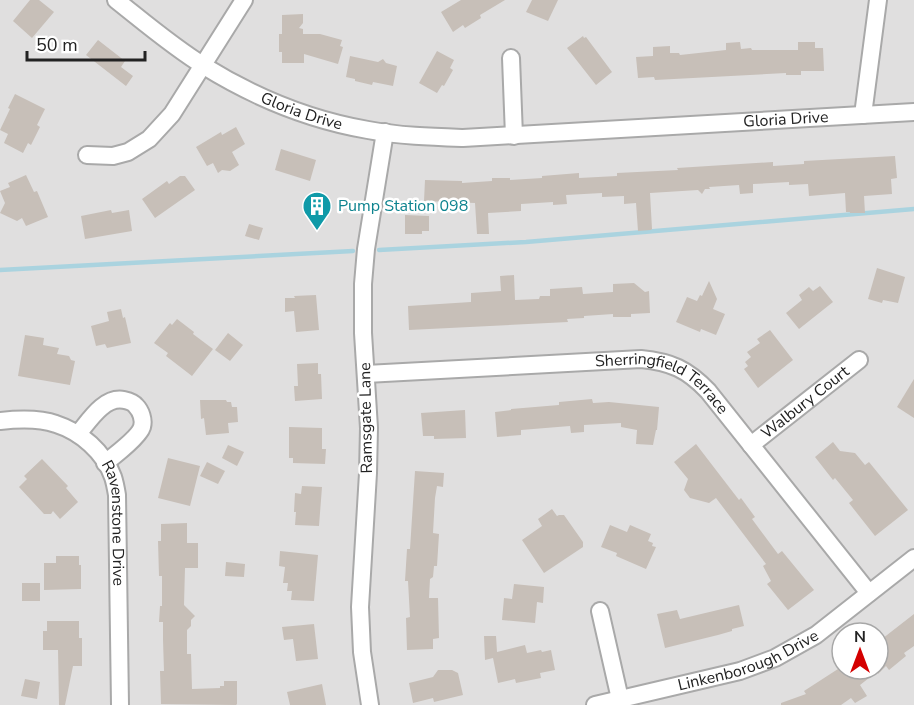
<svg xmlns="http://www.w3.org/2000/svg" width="914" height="705" font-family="'Nunito Sans',sans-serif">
<rect width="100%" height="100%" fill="#f2efe9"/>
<!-- residential -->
<path fill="#e0dfdf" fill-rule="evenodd" d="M 0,0 L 914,0 L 914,705 L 0,705 ZM 842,633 L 878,633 L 878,669 L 842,669 Z"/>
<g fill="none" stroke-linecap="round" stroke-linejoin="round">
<!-- stream -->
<g stroke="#aad3df" stroke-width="4.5">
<polyline points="379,250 526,242 914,209"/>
<polyline points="0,270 353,251"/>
</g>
</g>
<!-- building -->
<g fill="#c7bfb8">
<polygon points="30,0 39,0 54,12 32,38 13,21"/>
<polygon points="461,0 505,0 480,15 481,18 465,28 463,25 453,32 441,12"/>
<polygon points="532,0 558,0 548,21 526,12"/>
<polygon points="303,14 303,23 299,28 303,29 303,34 320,34 342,40 340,46 343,47 338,64 304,54 304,63 282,63 282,52 279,52 279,34 282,34 282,15"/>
<polygon points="583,36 584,38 586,37 612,72 596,85 567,48"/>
<polygon points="98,40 125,61 121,67 133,76 126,86 86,55"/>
<polygon points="740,42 741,49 751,48 752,50 798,50 798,42 815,42 815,48 823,48 824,71 801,71 801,75 786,75 786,73 655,80 654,77 638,78 636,57 653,56 653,47 670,46 670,53 679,53 680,55 726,50 726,43"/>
<polygon points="437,51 454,60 450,68 453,70 444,86 442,85 437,93 419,83"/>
<polygon points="350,56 378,62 383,59 386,63 397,66 393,86 373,82 372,85 355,81 355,79 346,77"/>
<polygon points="15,94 45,109 37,125 40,127 31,145 28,143 23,153 4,143 8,134 0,130 10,109 8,108"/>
<polygon points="236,127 245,144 232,152 239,165 230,171 222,170 218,173 213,163 207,166 196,147 221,132 222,135"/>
<polygon points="281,149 316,160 310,181 275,170"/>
<polygon points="895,156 897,178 891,179 892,194 864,196 865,213 850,213 850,212 846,212 845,193 809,196 808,184 789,185 789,182 753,184 753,193 740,194 739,185 709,187 710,189 705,189 702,194 698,190 650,193 652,229 651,230 638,231 636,203 624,204 624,196 602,197 602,193 566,195 567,204 553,205 553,202 521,204 521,211 488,213 489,234 477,234 475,203 424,201 425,180 462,181 462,183 492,181 492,178 510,178 510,180 542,178 542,176 579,173 579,178 617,176 617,173 678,170 677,168 773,162 773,166 804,164 804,161"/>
<polygon points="26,175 34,192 37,191 48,217 26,226 22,218 17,221 0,213 5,203 0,191 10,187 8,183"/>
<polygon points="180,176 185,176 195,190 155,218 142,199 167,181 169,184"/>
<polygon points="111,210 112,213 129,210 132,231 85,239 81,216"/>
<polygon points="405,215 429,216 429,231 422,231 422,234 405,234"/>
<polygon points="249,224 263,228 259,240 245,236"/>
<polygon points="877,268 905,277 898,303 883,300 882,303 868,299"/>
<polygon points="514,275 515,300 539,299 540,296 550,296 550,289 582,287 583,294 613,292 613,284 634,283 645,292 649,291 650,313 631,314 631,317 613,317 613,314 584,316 584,318 567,319 568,322 409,330 408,306 471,302 471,293 501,291 500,276"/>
<polygon points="709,281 717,299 713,309 725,314 716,335 701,329 700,332 676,322 687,297 697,301 700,295 702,296"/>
<polygon points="820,286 833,302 799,329 786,313 802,300 799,295 809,287 813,291"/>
<polygon points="316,295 319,330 296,332 294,311 285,312 285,298 295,298 294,296"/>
<polygon points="121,309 123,318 125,317 131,343 107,348 105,344 96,346 91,326 109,321 107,312"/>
<polygon points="177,319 194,332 193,334 213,349 192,376 166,356 168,353 154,343 170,323 172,325"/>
<polygon points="770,330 793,360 758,388 744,369 748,366 745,362 751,357 747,352 760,343 757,339"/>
<polygon points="228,333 243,345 230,361 215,350"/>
<polygon points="25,335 44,338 43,345 59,348 57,354 69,356 71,360 75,361 70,385 18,376"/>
<polygon points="318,363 318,374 321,374 322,399 295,401 294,386 298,386 297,364"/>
<polygon points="914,379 914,418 897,407"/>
<polygon points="592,399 593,403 609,402 659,407 657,430 656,430 653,445 636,444 637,430 621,427 621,423 584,425 584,432 571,433 570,426 521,430 521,435 497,437 495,412 511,410 511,409 559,405 559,402"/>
<polygon points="200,400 226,400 227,402 231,402 232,407 237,407 238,422 228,423 229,433 206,435 204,418 201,419"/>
<polygon points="465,410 466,438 434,439 434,436 423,436 421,413"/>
<polygon points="289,427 322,428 322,449 326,449 325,464 293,463 293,458 289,458"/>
<polygon points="833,442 840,451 855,453 865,465 869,462 908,510 875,536 849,503 853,500 835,478 833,480 815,457"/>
<polygon points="696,444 739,500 741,498 755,517 752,519 778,554 782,551 814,590 788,610 767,584 771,581 763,566 766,564 716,498 709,503 690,498 684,490 688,479 674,462"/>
<polygon points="228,445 244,452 237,466 222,458"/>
<polygon points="168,458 200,466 190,506 158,498"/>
<polygon points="42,459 68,486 66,488 78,502 60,519 53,511 51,514 44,514 19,487 27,479 24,476"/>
<polygon points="207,462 225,471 218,484 200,476"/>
<polygon points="415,471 444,473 443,487 437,486 435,498 433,533 439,534 437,566 434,566 433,577 430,579 429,598 438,598 439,638 433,639 433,649 407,650 406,618 410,617 408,581 405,581 407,549 410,549"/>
<polygon points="302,486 322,487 319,526 295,525 296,512 294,512 295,493 301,494"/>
<polygon points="552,509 557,516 559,515 564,515 583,542 583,547 544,573 522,540 542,526 538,519"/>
<polygon points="187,523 187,543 198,543 198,568 185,568 184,605 195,616 191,620 191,626 187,630 187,654 191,654 192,689 220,688 220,686 224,686 224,681 237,681 237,704 236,705 161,704 160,671 164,671 163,640 163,622 159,622 160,606 162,606 162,576 159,576 158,541 161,541 161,524"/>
<polygon points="610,525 627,532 630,525 651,534 648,541 653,543 652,546 656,547 646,569 616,556 617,553 601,547"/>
<polygon points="280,551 318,555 314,601 291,600 292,591 287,591 288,583 283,583 285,567 279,566"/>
<polygon points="56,556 79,556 79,565 81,565 81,589 44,590 44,563 56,563"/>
<polygon points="226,562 245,564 244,577 225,576"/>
<rect x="22" y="583" width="18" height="18"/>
<polygon points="514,584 544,587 543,603 537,602 535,623 502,620 504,598 512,599"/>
<polygon points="739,605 744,626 732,629 732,631 718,635 665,648 657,614 677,610 680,619"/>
<polygon points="914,614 914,646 904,653 906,656 889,670 886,666 878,674 878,671 860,685 867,696 855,703 851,698 841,705 781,705 781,703 806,694 804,691 838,669 878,669 878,642"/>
<polygon points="47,621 79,621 79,638 82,638 82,666 73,666 65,705 59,705 58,650 43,650 43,631 47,631"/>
<polygon points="314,624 318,659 296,661 293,639 284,640 282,627"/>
<polygon points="484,636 496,636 497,652 525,645 527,653 541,650 542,652 551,650 555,670 540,673 541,678 516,683 515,679 498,683 493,658 485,660"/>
<polygon points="438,670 452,670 458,673 463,695 434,702 433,698 413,703 409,683 433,677"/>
<polygon points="25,679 40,682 37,699 21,696"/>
<polygon points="322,684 326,705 290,705 287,692"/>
</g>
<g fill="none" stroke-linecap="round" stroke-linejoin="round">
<!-- minor casing -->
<g stroke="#a9a9a9" stroke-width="20">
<g id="minor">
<path id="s1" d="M 116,0 C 145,23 173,47 204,66 C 254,97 310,120 368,130 C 399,136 432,137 463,138 L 914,112"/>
<polyline points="511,58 514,136"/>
<polyline points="863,115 878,0"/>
<polyline points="87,155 113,156 128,152 149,139 172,114 244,0"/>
<path id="s2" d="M 366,374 L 641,359 C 671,362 687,369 708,391 L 869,593"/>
<path id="s3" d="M 0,421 C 18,419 39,418 56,424 C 81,432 104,452 113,477 C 115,483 116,489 117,495 L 120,705"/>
<path d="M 78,434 C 89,421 104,396 124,400 C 129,401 133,402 136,406 C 141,411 144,420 142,427 C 139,437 114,456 105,463"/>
<path id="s4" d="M 751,445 L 859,360"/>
<polyline points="600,611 620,699"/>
<polyline points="370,705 362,652 360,607 368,473 369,428 363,333 363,284 366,249 385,132"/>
<path id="s5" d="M 595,705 L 740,671 L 775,658 L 816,635 L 914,558"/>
</g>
</g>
<!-- minor -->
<use href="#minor" stroke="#fff" stroke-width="16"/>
</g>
<!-- icons -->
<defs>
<g id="building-pin" transform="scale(1.5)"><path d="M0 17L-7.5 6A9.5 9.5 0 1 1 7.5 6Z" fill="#0f9aa8" stroke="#fff"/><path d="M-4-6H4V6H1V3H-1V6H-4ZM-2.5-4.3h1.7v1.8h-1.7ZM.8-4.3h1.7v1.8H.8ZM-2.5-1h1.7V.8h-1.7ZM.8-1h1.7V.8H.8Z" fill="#fff"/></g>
</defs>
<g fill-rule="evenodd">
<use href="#building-pin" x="317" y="206"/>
</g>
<g text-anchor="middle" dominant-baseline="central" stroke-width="5" stroke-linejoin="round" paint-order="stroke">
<!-- street labels -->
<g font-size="16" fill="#222" stroke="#fff">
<text stroke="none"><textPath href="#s1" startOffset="218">Gloria Drive</textPath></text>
<text stroke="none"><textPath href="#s1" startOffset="706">Gloria Drive</textPath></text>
<text stroke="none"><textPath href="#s2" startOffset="304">Sherringfield Terrace</textPath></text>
<text stroke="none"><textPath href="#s4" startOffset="69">Walbury Court</textPath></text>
<text transform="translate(366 418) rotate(-91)">Ramsgate Lane</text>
<text stroke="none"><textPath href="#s3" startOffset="183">Ravenstone Drive</textPath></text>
<text stroke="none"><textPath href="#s5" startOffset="160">Linkenborough Drive</textPath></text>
</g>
<!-- culture labels -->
<g font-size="16" fill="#0d838f" stroke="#fff" text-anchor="start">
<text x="338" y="206">Pump Station 098</text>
</g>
</g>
<!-- north arrow -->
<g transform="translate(860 651)"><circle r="28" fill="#ffffff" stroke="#a7a7a7" stroke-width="1.5"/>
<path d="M0-4.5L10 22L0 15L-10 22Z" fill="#d40000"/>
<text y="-9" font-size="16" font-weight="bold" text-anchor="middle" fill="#222222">N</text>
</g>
<!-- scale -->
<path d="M27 51v9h118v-9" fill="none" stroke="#222222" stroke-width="3"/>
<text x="36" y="51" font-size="18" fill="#222222" stroke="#ffffff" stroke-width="4.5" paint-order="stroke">50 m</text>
</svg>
